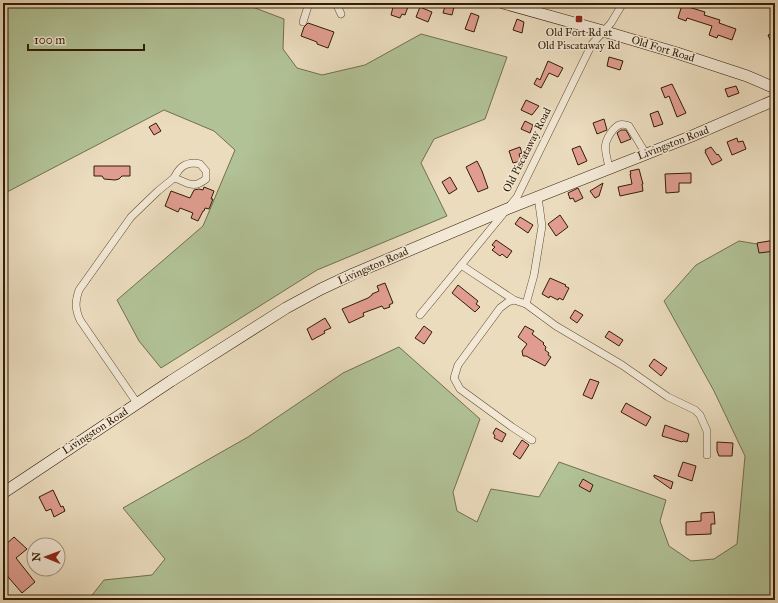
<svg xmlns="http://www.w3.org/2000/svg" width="778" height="603" font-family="'IM FELL Great Primer',serif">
<rect width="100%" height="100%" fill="#ebdcbe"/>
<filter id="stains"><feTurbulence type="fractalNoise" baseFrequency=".005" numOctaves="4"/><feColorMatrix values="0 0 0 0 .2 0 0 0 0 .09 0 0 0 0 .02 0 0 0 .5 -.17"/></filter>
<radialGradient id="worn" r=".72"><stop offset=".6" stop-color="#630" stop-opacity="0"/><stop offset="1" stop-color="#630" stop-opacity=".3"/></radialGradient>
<!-- green -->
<g fill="#b1c296" stroke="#726f4e">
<polygon points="3,3 242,3 284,19 283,49 297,68 322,75 365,65 421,34 507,57 485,119 434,139 421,163 447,216 317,270 161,368 139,341 117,300 203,226 235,150 214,131 164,110 7,192 3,189"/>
<polygon points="739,241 775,247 775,600 71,600 89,599 104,580 152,575 165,559 123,508 248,437 343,373 399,347 480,419 453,492 457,511 477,522 491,489 539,497 559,462 666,500 660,521 669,546 691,561 714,559 737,544 745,456 714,391 664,301 696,265"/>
</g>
<!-- building -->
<g fill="#e09d8f" stroke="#321c05">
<polygon points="394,3 409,4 405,15 402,14 400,18 391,15"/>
<polygon points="446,3 455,3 452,15 443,13"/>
<polygon points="682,5 705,12 704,15 720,20 719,23 736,29 732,40 718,35 717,38 709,35 712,26 687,18 686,21 678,18"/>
<polygon points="420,7 432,12 428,22 416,17"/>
<polygon points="471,13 479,16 474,32 465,29"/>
<polygon points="517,19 524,22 522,33 513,30"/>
<polygon points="308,23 334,32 328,48 317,44 317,42 301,36 304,27"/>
<polygon points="775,32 775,51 768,35"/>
<polygon points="609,57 623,61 620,70 607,66"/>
<polygon points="548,61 563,68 558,77 549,73 541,88 534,84 537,78 540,80"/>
<polygon points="672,84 686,113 677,117 669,96 665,98 661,88"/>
<polygon points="736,86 739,93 728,97 725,89"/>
<polygon points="526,100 539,106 532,115 521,110"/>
<polygon points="658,111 663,124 654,127 650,114"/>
<polygon points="604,119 607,130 597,134 593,123"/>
<polygon points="525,121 533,125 530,133 521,129"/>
<polygon points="156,123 161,131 154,135 149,127"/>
<polygon points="621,130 626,130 631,139 621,143 617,133"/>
<polygon points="737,138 738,142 743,141 746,149 732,155 727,142"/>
<polygon points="580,146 587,161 578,165 572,149"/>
<polygon points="520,147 522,153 519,154 521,161 513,163 509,151"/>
<polygon points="711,147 717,155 718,154 722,160 712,165 705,152 706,152 705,150"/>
<polygon points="477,161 482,171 488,188 478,192 466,167"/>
<polygon points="94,166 130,166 130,176 122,176 119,179 115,180 104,179 102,176 94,176"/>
<polygon points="639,169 643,184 642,184 643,191 620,196 618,187 632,184 630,174 631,174 630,171"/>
<polygon points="691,173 691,183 679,183 679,192 666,193 665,174"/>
<polygon points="450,177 457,189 449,194 442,182"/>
<polygon points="603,183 599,196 595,198 590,191"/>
<polygon points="204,187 214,191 211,199 213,199 209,209 205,208 204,211 203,211 198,221 191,218 193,213 180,208 178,212 165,206 171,191 190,198 194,190 199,189 203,190"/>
<polygon points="578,188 583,198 575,202 573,198 570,199 568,193"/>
<polygon points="560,215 568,227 556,236 548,224"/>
<polygon points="520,217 533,225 528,233 515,224"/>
<polygon points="496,240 512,251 507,258 502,254 500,256 492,250 495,247 492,245"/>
<polygon points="775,240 775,251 759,253 757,243"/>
<polygon points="550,278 566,285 565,286 569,288 563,300 559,298 558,300 550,296 549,298 542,294"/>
<polygon points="385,283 393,303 389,305 390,307 384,309 382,306 363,313 364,316 349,323 342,309 368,298 372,295 372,294 379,291 377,286"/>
<polygon points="458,285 478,301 476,304 480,307 475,312 452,293"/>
<polygon points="575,310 583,315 577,323 570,318"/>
<polygon points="325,318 331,328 324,331 325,333 312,340 307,329"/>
<polygon points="424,326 432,332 424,344 415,338"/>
<polygon points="525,326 534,331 532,334 544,343 543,344 546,347 545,350 549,353 548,355 551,357 545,366 526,356 523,356 522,351 527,344 518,337"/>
<polygon points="609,331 623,340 619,346 605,337"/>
<polygon points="654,359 667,368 661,376 649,366"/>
<polygon points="590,379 599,382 592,399 583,395"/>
<polygon points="626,403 651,417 646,426 621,412"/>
<polygon points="665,425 689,434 687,442 683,441 682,442 662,436"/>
<polygon points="496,428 506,434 502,442 494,438 495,436 493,433"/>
<polygon points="522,440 529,445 520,459 513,454"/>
<polygon points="717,442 733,443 732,456 719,456 717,451"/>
<polygon points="683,462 696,466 692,481 678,476"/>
<polygon points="654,475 673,482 671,489 654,477"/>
<polygon points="583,479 593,485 590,492 579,486"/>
<polygon points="53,490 61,507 63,506 65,511 54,517 51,509 46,511 39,497"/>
<polygon points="714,512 715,524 711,524 711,534 686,535 686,522 701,521 701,513"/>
<polygon points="14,537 27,549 16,558 35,582 22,593 3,571 3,547"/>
</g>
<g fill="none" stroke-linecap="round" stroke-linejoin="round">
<!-- street casing -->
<g stroke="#604c33" stroke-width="8">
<g id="street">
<polyline points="336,3 341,14"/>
<polyline points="303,22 309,3"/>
<path d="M 195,163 L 200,164 L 206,171 L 206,179 C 192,190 188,182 174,178 C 179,168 184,163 195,163 Z"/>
<path d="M 609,168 C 606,151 601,145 613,130 C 618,124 622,123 629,126 L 646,154"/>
<polyline points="461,265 514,300"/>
<polyline points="526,304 534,275 542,226 538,197"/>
<polyline points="420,315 517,197 592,44 611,23 623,3"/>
<path d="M 137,403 L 80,320 C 75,309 75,302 79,290 L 131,217 L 158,191 L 174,178"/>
<polyline points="532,440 512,427 460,389 454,378 458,365 500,308 508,302 514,300 526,304 556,326 622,365 668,397 695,410 700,415 707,431 707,455"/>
</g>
</g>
<!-- secondary casing -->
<g stroke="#321c05" stroke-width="12">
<g id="secondary">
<polyline points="503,3 603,31 677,53 747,76 775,88"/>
<polyline points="3,493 171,381 286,308 321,289 353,274 507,209 692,136 775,100"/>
</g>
</g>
<!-- street -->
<use href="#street" stroke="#f2e8d5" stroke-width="7"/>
<!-- secondary -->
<use href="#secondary" stroke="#f2e8d5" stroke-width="11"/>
</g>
<!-- markers -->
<rect fill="#8f2418" stroke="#f2e8d5" stroke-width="1.5" x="575" y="15" width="8" height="8" rx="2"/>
<g text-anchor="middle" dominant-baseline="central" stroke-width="3" stroke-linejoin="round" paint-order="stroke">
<!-- poi labels -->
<g font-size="11" fill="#321c05" stroke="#f2e8d5">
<text x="579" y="32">Old Fort Rd at<tspan x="579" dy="13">Old Piscataway Rd</tspan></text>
</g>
<!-- street labels -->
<g font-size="11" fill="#321c05" stroke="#f2e8d5">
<text transform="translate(663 49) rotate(17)">Old Fort Road</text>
<text transform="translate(673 143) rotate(-21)">Livingston Road</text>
<text transform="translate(527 150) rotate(-63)">Old Piscataway Road</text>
<text transform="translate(373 266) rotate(-24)">Livingston Road</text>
<text transform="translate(95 431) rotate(-33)">Livingston Road</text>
</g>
</g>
<!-- margin -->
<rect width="778" height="603" fill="none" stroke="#ebdcbe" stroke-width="16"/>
<rect x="4" y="4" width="770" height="595" fill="none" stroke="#321c05" stroke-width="2"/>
<rect x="8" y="8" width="762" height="587" fill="none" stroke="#321c05"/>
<!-- north arrow -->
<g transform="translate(46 557) rotate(271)"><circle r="19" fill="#f2e8d5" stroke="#a59682"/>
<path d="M0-3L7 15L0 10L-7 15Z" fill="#8f2418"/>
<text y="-6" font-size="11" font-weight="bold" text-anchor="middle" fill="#321c05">N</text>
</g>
<!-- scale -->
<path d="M28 44v6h116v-6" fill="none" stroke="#321c05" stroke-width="2"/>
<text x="34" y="44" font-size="12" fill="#321c05" stroke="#f2e8d5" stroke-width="3" paint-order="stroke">100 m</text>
<rect width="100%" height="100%" filter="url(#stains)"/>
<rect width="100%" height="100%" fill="url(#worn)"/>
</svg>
